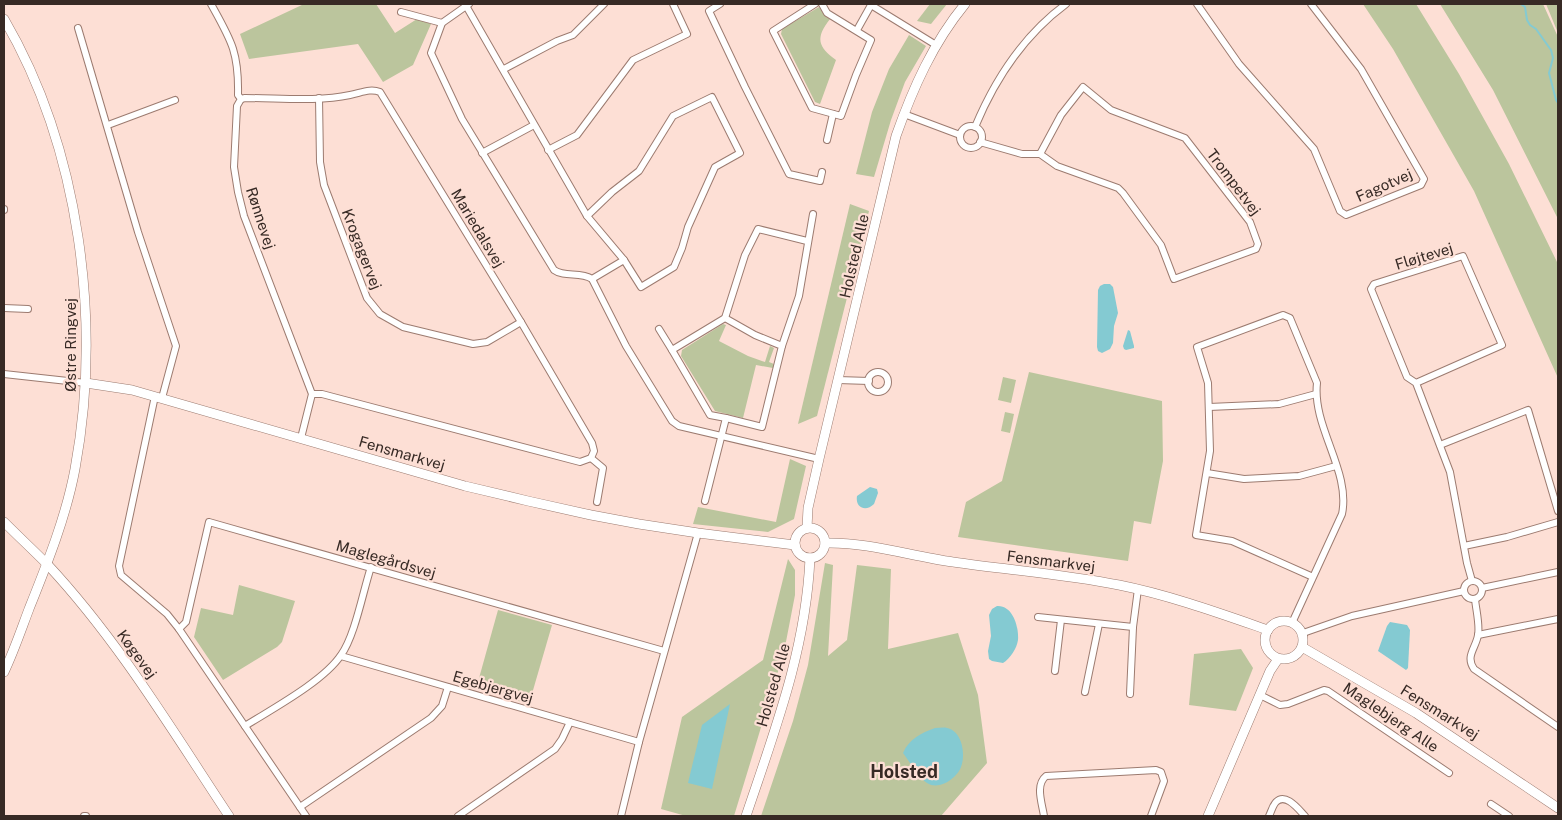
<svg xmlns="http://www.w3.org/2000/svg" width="1562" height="820" font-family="'Public Sans',sans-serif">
<rect width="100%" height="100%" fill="#fddfd5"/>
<!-- green -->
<g fill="#bbc59d">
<polygon points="304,4 376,4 395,33 417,19 431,24 413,65 383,82 358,44 249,59 240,34"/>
<polygon points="930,4 947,4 931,24 917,21"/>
<polygon points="1363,4 1416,4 1459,74 1509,164 1558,264 1558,378 1474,191 1393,49"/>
<polygon points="1440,4 1543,4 1558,37 1558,219 1493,90"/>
<polygon points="1546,4 1558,4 1558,33"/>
<path d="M 819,7 L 826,17 L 830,19 C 815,38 818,47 836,60 L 820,104 L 815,102 L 781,34 L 782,29 Z"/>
<polygon points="909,35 926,46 905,82 891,120 874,177 856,174 872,112 889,69"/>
<polygon points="850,204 869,211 817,416 798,424"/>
<polygon points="723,324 726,325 719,341 748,356 765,362 770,346 774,348 769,362 774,364 773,368 756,365 743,418 715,411 681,356 682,350"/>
<polygon points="1029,372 1162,401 1163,461 1151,524 1134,521 1128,561 958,537 966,502 1002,481"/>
<polygon points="1003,377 1016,380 1011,403 998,400"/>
<polygon points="1005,412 1014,414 1010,433 1001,431"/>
<polygon points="790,459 806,466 794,519 768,532 693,524 698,507 776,522"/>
<polygon points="788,559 795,570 795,595 784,652 734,816 686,816 661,809 682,717 763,660"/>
<polygon points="825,563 833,565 828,656 847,640 857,565 891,569 888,649 958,633 978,695 987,763 941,816 761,816 793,721 808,665"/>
<polygon points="239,585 295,601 282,642 277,647 223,680 194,637 201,608 233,615"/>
<polygon points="498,610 552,625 529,704 476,689"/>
<polygon points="1241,649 1253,668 1236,711 1189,705 1194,654"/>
</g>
<!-- water -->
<g fill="#84cad2">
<polygon points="1104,284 1110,284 1113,287 1118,313 1114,326 1113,343 1110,349 1102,353 1098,351 1097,347 1098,290 1100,286"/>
<polygon points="1128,330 1130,331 1134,346 1134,348 1126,350 1124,349 1123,346"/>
<path d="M 870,487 L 877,489 L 878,493 L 874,504 C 866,512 855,508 857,496 Z"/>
<path d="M 997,606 C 1013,605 1019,627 1018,640 C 1017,648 1010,659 1003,663 L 992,661 L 989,659 L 988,651 L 991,636 L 989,615 L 992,609 Z"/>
<polygon points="1390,622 1407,625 1410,630 1408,668 1406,670 1378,651 1387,626"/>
<polygon points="730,704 712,789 688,783 702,725"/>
<path d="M 935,728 C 939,728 944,727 947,728 C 962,731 966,754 961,767 C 957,778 939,791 927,783 C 917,776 910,762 903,753 C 909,739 921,733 935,728 Z"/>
</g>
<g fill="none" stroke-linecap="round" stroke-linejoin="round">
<!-- stream -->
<polyline stroke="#84cad2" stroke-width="2" points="1521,4 1525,7 1527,20 1530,25 1536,29 1551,50 1553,58 1549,73 1556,100 1558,103"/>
<!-- street casing -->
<g stroke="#9c7b70" stroke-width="8">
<g id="street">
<path d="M 211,4 C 231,40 239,52 238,95 L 241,99 L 237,106 L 234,167 L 238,192 L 244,216 L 312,394 L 301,438"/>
<polyline points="465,4 587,216 624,260"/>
<path d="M 469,4 L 442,23 L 431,53 L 462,119 L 554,270 C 565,278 580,271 592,279 L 626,346 L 672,421 L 679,426 L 819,459"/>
<polyline points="720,4 709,11 745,87 789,174 820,181 822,172"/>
<polyline points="815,4 773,31 812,108 841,116 856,75 871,40 827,13 822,4"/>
<polyline points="1197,4 1239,64 1314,149 1340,211 1346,215 1421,185 1424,179 1361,69 1311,4"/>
<polyline points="401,12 442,23"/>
<polyline points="78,28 138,232 176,346 162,398"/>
<polyline points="857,30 871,5 936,45"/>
<polyline points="504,69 557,41 573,35 604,4"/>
<polyline points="319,98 320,162 324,185 367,298 380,314 403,327 473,344 487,342 521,322"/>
<path d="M 241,99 L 245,98 C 280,98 317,102 350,95 C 361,93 370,88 380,92 L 521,322 L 592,443 L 594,451 L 591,458 L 603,468 L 597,502"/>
<polyline points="904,114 960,135"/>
<polyline points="108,125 175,100"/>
<circle cx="971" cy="137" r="11"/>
<path d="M 975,127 C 995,79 1024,35 1066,4"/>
<polyline points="827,140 833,114"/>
<polyline points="980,142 1022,154 1040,154 1057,166 1118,188 1123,193 1161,245 1174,279 1256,249 1258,244 1250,222 1185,138 1111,110 1083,87 1061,115 1040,154"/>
<polyline points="548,150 577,135 633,60 687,34 673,4"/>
<polyline points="482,153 534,125"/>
<polyline points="4,209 4,210"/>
<polyline points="587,216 612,192 639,171 673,116 712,97 740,153 715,167 688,227 682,248 674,267 641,287 624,260 592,279"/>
<polyline points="4,308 28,309"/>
<polyline points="659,329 672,350"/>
<polyline points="782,346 799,296 813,214"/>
<circle cx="878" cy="382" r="10"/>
<polyline points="4,374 86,383"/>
<polyline points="838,380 869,381"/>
<polyline points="1416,383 1407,377 1371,289 1374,284 1463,256 1502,345 1416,383 1450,472 1467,563 1472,581"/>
<polyline points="312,394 322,394 580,462 591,458"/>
<polyline points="155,396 119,566 121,575 167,614 179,629 306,816"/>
<polyline points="1209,407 1279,404 1316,394"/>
<polyline points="726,418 710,415 672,350 725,318 745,255 758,229 807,241"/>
<polyline points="1440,445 1528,410 1558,511"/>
<polyline points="1207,473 1244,479 1299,476 1336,466"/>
<polyline points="705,501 726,418 762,427 782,346 755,335 725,318"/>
<polyline points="1464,546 1507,537 1558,522"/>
<circle cx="1473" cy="590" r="9"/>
<polyline points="1482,588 1558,572"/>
<path d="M 1475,599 C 1476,610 1480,625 1478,635 C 1476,648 1465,656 1474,669 L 1558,727"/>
<polyline points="1038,617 1133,627"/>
<path d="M 1292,623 L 1342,514 C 1351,471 1312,427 1317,383 L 1290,318 L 1283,315 L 1197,347 L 1208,383 L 1210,451 L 1196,535 L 1232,541 L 1313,577"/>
<polyline points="179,629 186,622 209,522 664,651"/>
<polyline points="1478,635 1558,619"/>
<polyline points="1302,636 1306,632 1352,616 1464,591"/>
<polyline points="341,656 639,742"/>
<polyline points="1055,671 1061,620"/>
<polyline points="1085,692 1099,624"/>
<polyline points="1130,694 1133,627 1138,589"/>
<polyline points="1260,695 1280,705 1288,704 1324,690 1328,691 1449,773"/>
<path d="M 245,726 C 272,709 324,681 341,655 C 355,636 363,591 371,567"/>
<polyline points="1491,804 1509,816"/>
<polyline points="300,807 431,718 442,706 448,687"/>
<polyline points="84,816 86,816"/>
<polyline points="458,816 555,749 562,739 570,722"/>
<polyline points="621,816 639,742 698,533"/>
<path d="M 1044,816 C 1042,803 1035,785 1046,776 L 1156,770 L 1161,772 L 1164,781 L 1151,816"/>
<path d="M 1269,816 C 1271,812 1273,805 1276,802 C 1286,792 1299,810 1305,816"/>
</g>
</g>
<!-- secondary casing -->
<g stroke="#9c7b70" stroke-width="10">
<g id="secondary">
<path d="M 4,19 C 80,149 102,322 75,469 C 66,517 47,564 29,609 C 21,630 14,651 4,672"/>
<polyline points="86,383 132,390 465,486 528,501 591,515 639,524 698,533 795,545"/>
<path d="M 4,522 C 18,536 33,550 47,564 C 118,640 172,730 229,816"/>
<path d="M 807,528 L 808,508 L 819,459 L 896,136 C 913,88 933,43 965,4"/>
<circle cx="810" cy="543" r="15"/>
<path d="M 825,543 C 869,542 910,556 953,562 C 1008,570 1064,574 1119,585 C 1169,595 1219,613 1268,630"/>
<circle cx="1284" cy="640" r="19"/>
<polyline points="1302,647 1416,713 1558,808"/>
<path d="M 746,816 C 775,730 806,649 810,558"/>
<polyline points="1208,816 1270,671 1278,659"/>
</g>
</g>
<!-- street -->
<use href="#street" stroke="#fff" stroke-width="6"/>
<!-- secondary -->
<use href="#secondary" stroke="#fff" stroke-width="9"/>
</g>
<g text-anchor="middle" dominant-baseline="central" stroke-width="4.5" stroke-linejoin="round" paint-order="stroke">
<!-- street labels -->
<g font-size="15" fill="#372a25" stroke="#fddfd5">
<text transform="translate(1234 182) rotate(53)">Trompetvej</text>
<text transform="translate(1384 185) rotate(-24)">Fagotvej</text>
<text transform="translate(261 218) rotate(72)">Rønnevej</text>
<text transform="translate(478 228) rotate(59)">Mariedalsvej</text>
<text transform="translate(362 249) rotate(69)">Krogagervej</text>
<text transform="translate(854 256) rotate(-77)">Holsted Alle</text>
<text transform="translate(1424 256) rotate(-17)">Fløjtevej</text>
<text transform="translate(70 345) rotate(-90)">Østre Ringvej</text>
<text transform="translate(402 453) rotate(16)">Fensmarkvej</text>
<text transform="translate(386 559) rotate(16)">Maglegårdsvej</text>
<text transform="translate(1051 561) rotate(7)">Fensmarkvej</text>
<text transform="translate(137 654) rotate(54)">Køgevej</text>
<text transform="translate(773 685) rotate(-74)">Holsted Alle</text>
<text transform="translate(493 687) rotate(16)">Egebjergvej</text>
<text transform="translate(1440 712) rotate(32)">Fensmarkvej</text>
<text transform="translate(1391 717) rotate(34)">Maglebjerg Alle</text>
</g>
<!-- quarter labels -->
<g font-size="18" font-weight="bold" fill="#372a25" stroke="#fddfd5">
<text x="904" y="771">Holsted</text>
</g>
</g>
<!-- border -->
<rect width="1562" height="820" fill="none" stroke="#372a25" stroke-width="10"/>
</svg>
